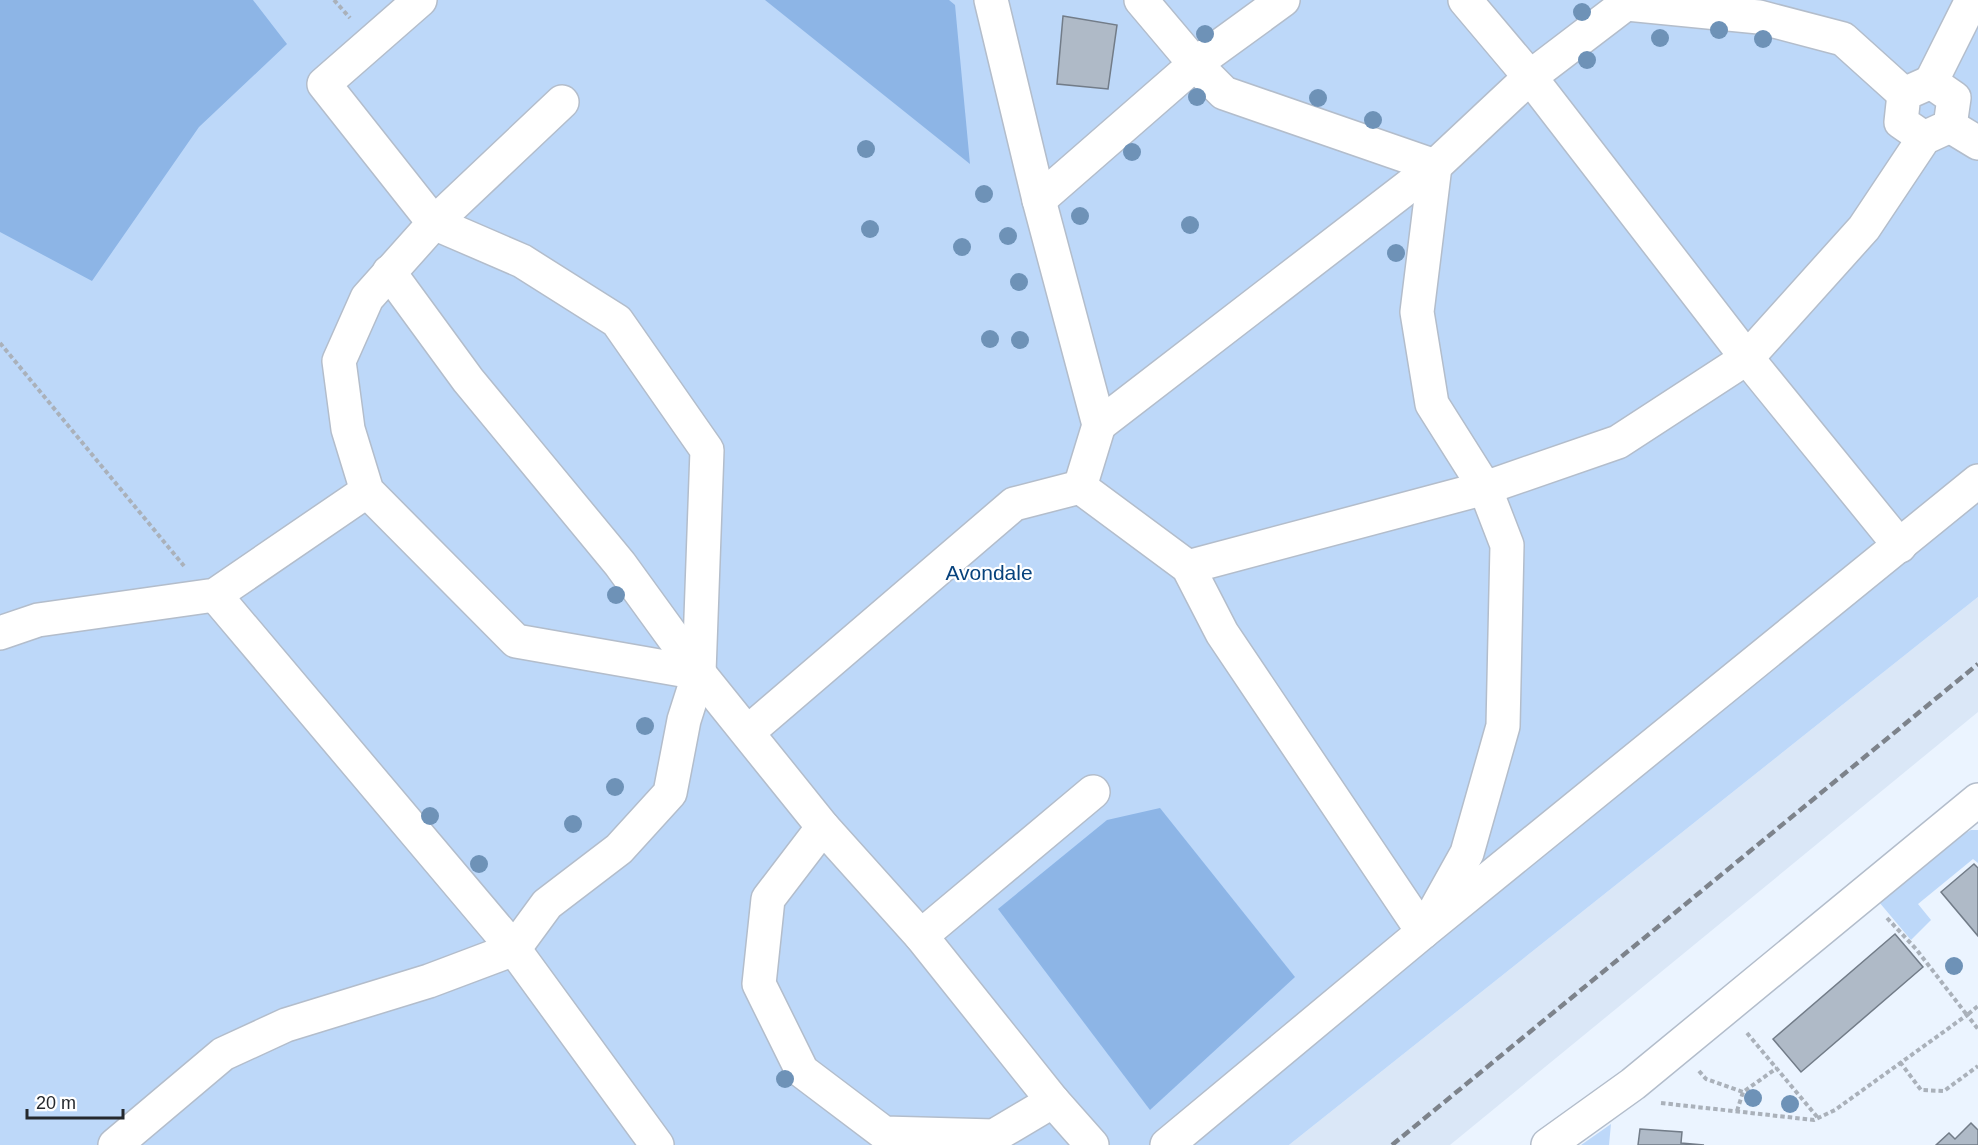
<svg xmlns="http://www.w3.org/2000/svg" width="1978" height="1145" font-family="Helvetica,sans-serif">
<rect width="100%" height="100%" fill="#ebf4ff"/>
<!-- built -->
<polygon fill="#dae7f7" points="1978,597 1978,712 1450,1145 1289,1145"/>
<!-- green -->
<g fill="#bdd8f9">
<polygon points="0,0 1978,0 1978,597 1289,1145 0,1145"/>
<polygon points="1971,830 1978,830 1978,863 1973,859 1918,904 1931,920 1911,940 1879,902 1956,838"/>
<polygon points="1611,1124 1609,1145 1581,1145"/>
</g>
<!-- forest -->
<g fill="#8db5e6">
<polygon points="0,0 253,0 287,44 199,127 92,281 0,232"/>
<polygon points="765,0 949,0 955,5 970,164"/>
<polygon points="1160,808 1295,977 1150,1110 998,909 1107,820"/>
</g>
<!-- building -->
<g fill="#afbac7" stroke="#727c88" stroke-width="1.5">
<polygon points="1063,16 1117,25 1108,89 1057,84"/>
<polygon points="1974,864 1978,868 1978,936 1941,892"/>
<polygon points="1895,934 1923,967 1801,1072 1773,1039"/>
<polygon points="1971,1123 1978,1130 1978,1145 1936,1145 1949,1133 1955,1139"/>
<polygon points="1640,1129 1682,1132 1681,1143 1704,1145 1638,1145"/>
</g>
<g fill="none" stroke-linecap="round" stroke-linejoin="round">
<!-- minor casing -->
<g stroke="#b3bdcb" stroke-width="36">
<g id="minor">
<polyline points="991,0 1039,200 1099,425 1080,487"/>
<polyline points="1465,0 1530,77 1747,358 1900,546"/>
<polyline points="1626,0 1627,4 1759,17 1843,39 1904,94"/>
<polyline points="1931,82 1972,0"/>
<polyline points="562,102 434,223 367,298 339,361 348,429 367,491 516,641 699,673"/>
<polyline points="1950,126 1978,143"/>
<polyline points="1039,200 1195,64 1283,0"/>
<polyline points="389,272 468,380 620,564 699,673 823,827 921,936 1053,1101 1092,1145"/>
<polyline points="1099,425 1435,166 1530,77 1631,0"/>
<polyline points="1080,487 1188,567 1222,633 1423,932 1467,853 1503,726 1507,545 1485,488 1432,404 1417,312 1435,166 1224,93 1195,64 1141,0"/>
<polyline points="1188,567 1485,488 1618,442 1747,358 1864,228 1924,138 1950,126 1954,98 1931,82 1904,94 1901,122 1924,138"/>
<polyline points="215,595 514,949 657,1145"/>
<polyline points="0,633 38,620 215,595 367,491"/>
<polyline points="748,732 1014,504 1080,487"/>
<polyline points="823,827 768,899 759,984 802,1071 884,1133 994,1136 1053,1101"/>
<polyline points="921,936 1093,792"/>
<polyline points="115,1145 223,1054 286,1025 429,981 514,949 547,904 619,849 670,793 684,720 699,673 707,450 617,321 522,261 434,223 324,84 420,0"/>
<polyline points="1167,1145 1423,932 1978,481"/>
<polyline points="1548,1145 1633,1084 1978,800"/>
</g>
</g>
<!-- path -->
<g stroke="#aab1ba" stroke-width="4" stroke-dasharray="4.5 3" stroke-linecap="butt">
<polyline points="334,0 350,18"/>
<polyline points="0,343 184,566"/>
<polyline points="1887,918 1916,949 1967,1015 1978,1006"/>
<polyline points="1747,1033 1818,1118"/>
<polyline points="1900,1062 1921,1090 1944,1091 1978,1066"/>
<polyline points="1699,1071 1706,1079 1743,1092"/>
<polyline points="1661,1103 1814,1120 1835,1110 1967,1015 1978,1029"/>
<polyline points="1737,1111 1743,1092 1777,1068"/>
</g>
<!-- minor -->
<use href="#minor" stroke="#fff" stroke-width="33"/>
<!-- rail -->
<polyline stroke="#7d838b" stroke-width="4.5" stroke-dasharray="9 4.5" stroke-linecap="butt" points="1392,1145 1978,664"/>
</g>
<!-- trees -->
<g fill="#6e92b7">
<circle cx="1582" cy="12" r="9"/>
<circle cx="1719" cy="30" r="9"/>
<circle cx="1205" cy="34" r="9"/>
<circle cx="1660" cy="38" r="9"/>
<circle cx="1763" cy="39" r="9"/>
<circle cx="1587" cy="60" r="9"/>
<circle cx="1197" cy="97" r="9"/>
<circle cx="1318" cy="98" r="9"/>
<circle cx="1373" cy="120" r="9"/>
<circle cx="866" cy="149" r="9"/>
<circle cx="1132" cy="152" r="9"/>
<circle cx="984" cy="194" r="9"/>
<circle cx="1080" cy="216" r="9"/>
<circle cx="1190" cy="225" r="9"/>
<circle cx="870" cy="229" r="9"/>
<circle cx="1008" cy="236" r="9"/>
<circle cx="962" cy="247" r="9"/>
<circle cx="1396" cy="253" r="9"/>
<circle cx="1019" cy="282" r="9"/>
<circle cx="990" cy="339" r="9"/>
<circle cx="1020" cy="340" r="9"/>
<circle cx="616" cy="595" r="9"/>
<circle cx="645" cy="726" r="9"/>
<circle cx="615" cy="787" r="9"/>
<circle cx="430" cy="816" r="9"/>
<circle cx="573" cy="824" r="9"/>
<circle cx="479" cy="864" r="9"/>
<circle cx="1954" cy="966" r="9"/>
<circle cx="785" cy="1079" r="9"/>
<circle cx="1753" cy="1098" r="9"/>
<circle cx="1790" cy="1104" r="9"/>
</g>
<g text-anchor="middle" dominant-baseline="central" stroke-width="4.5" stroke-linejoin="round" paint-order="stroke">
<!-- park labels -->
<g font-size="21" fill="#07427c" stroke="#fff">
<text x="989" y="572">Avondale</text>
</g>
</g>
<!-- scale -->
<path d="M27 1109v9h96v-9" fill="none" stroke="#25292e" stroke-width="3"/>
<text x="36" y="1109" font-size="18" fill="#25292e" stroke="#ffffff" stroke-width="4.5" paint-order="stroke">20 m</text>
</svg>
